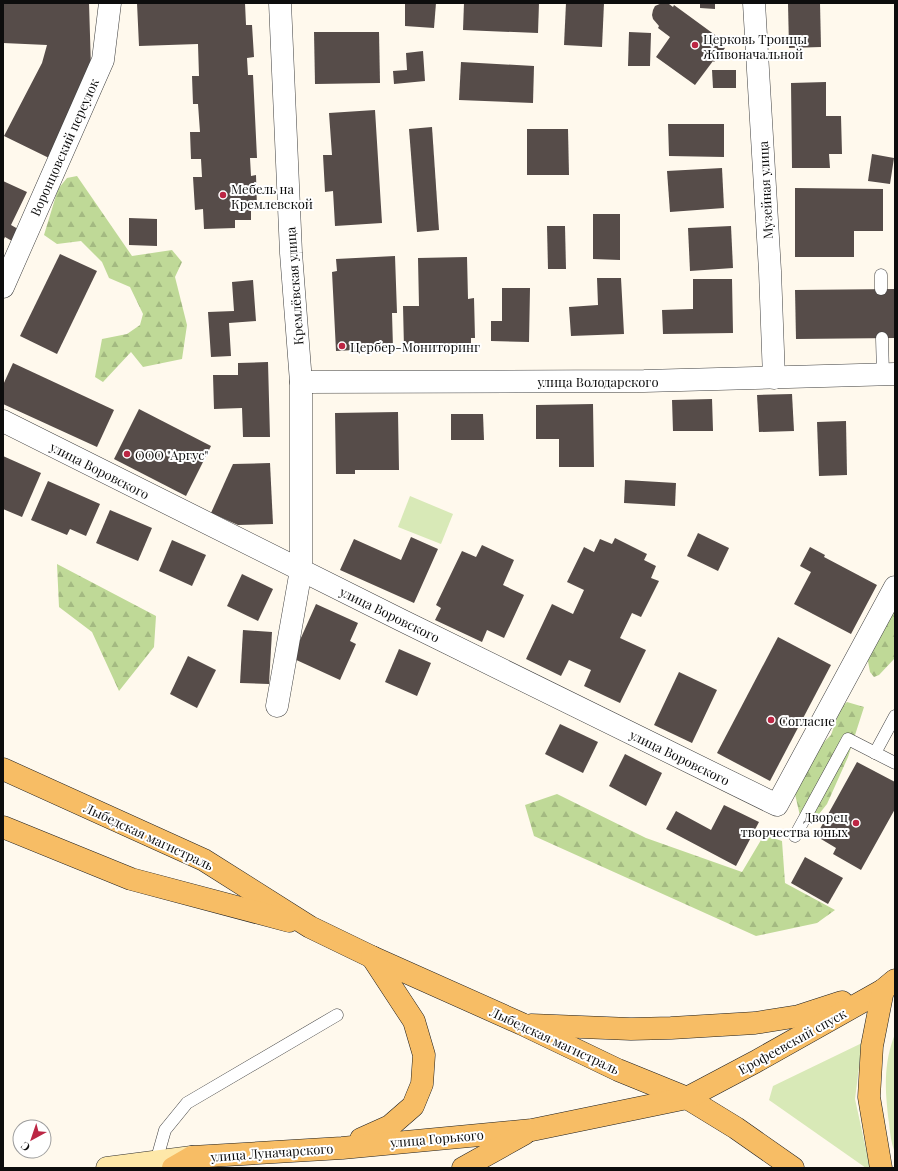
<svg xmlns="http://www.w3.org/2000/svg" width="898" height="1171" font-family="'Playfair Display',serif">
<defs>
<pattern id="forest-firs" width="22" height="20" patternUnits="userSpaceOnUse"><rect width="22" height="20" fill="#bfd997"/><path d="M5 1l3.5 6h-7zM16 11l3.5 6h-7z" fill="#a3b981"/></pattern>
</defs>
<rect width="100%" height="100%" fill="#fff9ed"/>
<!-- green -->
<g fill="#d8e9b7">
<polygon points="410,496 453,514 441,544 398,527"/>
<path d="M 895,1034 L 895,1153 C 891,1143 890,1133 889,1123 C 885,1091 883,1064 895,1034 Z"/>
<polygon points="862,1043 855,1099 870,1168 866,1168 769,1100 773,1086"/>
</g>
<!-- forest -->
<g fill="url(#forest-firs)">
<polygon points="77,176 132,256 172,250 182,262 175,277 187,325 182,359 143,367 131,352 103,382 95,377 102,339 127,334 140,325 143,314 130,287 109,278 102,262 81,241 57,244 44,235 58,189 67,178"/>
<polygon points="57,564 156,616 154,647 119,691 92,632 59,607"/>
<polygon points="895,607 895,658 879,675 874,677 870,672 866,651"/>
<polygon points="847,702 864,707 848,757 827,804 815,819 801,820 794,790 814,752 831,735 841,707"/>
<polygon points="557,794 646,838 742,872 764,835 782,841 785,883 835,910 817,923 756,936 534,836 525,805"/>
</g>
<!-- building -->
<g fill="#564c49">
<polygon points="3,3 89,3 91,68 49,158 4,136 42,63 47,45 3,43"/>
<polygon points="137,3 245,3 246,25 252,25 254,57 247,58 248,75 253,75 257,158 250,158 251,176 256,175 257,208 251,208 251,220 235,220 235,228 204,229 203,209 195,210 193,177 202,177 201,159 191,159 190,132 200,132 198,104 193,104 192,76 199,76 198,44 139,46"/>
<polygon points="405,3 436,3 434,28 405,26"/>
<polygon points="464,3 539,3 538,33 463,30"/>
<polygon points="566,3 604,3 602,47 564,45"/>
<polygon points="662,3 669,4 673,7 674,5 726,43 723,47 725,48 714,62 713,61 695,85 656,57 670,37 658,28 659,26 653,19 652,15 653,10 655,6"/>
<polygon points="700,3 715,3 715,9 700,8"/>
<polygon points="788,3 820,3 821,47 789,48"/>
<polygon points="314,32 379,32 380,83 315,84"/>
<polygon points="629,32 651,33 650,66 628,66"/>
<polygon points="423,51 425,81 394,84 393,71 407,70 406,53"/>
<polygon points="461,62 534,66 533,103 459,100"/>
<polygon points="712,70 736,70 736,88 713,88"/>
<polygon points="826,82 826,116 841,116 842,154 829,154 830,168 792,168 791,83"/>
<polygon points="375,110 382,223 335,226 333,191 325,192 323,155 332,155 329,113"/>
<polygon points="668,124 724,124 724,157 669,156"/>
<polygon points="432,127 439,230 417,232 409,129"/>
<polygon points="527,129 568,129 569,175 527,175"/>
<polygon points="872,154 894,158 890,184 868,181"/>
<polygon points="722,168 724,208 670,212 667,171"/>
<polygon points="3,181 27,192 11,225 18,229 12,241 5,237 3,241"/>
<polygon points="795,188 883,189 883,231 854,231 854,257 795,257"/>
<polygon points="593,214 620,214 620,260 593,259"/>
<polygon points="129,218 157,219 157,246 129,245"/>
<polygon points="547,226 565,226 566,269 548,269"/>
<polygon points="731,226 733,268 690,271 688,228"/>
<polygon points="60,254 97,271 57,354 20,336"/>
<polygon points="395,256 397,313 392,313 393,348 336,351 332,272 337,271 336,259"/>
<polygon points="467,257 468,299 474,298 475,338 471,338 471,346 448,347 445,352 427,353 424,347 404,348 403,306 419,306 418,258"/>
<polygon points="597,278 621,278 624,334 571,336 569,307 598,305"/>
<polygon points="693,279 732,279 733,333 663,334 662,310 693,309"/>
<polygon points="253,280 256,321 229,323 231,356 211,357 208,312 234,311 232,282"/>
<polygon points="502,288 530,288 529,342 491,341 491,321 502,321"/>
<polygon points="895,289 895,338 796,339 795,290"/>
<polygon points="268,362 270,437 243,437 242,408 214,409 213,375 238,375 238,363"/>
<polygon points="13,363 114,410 97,447 3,404 3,385"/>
<polygon points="792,394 794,431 759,432 757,395"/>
<polygon points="712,399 713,431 673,431 672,400"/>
<polygon points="593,404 594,467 559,467 559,439 536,439 536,405"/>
<polygon points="139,409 211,446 186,496 114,459"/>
<polygon points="398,412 399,470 355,470 355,474 336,474 335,413"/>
<polygon points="451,414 483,414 484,440 451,440"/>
<polygon points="846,421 847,475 819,476 817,422"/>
<polygon points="3,456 41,473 22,517 3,509"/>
<polygon points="270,463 273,524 238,525 211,513 233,464"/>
<polygon points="625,480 676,483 675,506 624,503"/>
<polygon points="48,481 100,504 86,536 70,529 67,535 31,520"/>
<polygon points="110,510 152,528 138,561 96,543"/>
<polygon points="698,533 729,548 718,571 687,556"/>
<polygon points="411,537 438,549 414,603 340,570 354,539 401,560"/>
<polygon points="615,538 647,554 644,560 656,566 651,578 659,581 641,617 632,613 620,638 646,650 620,703 584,686 591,670 569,660 561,676 526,659 552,604 573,614 584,590 567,582 584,547 594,552 600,539 612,544"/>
<polygon points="172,540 206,555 192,586 159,571"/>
<polygon points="482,545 514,560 503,585 524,595 504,638 487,630 482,642 435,620 441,608 436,605 462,551 476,557"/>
<polygon points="810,547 825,555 824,557 877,585 851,634 794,604 811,572 800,566"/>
<polygon points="242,574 273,589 258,621 227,606"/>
<polygon points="316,604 358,623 350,641 356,644 340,680 292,658"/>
<polygon points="243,630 272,632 269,684 240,683"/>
<polygon points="778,637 831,665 770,781 717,753"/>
<polygon points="399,649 431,663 417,696 385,682"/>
<polygon points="188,656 216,670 197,708 170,694"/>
<polygon points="679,672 717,690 692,743 654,725"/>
<polygon points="560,724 598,742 583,773 545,754"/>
<polygon points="625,754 662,773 646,806 609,786"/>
<polygon points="857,762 895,782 895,809 861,870 833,854 836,848 816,836"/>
<polygon points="724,805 759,822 736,866 666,829 676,811 711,830"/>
<polygon points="805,857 843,878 828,904 791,883"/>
</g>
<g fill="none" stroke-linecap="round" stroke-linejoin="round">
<!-- service casing -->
<g stroke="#404040" stroke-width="13">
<g id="service">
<polyline points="881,275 881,289"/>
<polyline points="882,338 883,374"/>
<polyline points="875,753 895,716"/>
<polyline points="795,836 848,739 895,763"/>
<polyline points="156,1162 165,1130 187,1103 337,1015"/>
</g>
</g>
<!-- minor casing -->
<g stroke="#404040" stroke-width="23">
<g id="minor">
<polyline points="754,3 770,271 774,378"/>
<polyline points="3,287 103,60 110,3"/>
<polyline points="301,382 644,381 895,374"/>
<polyline points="3,421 401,620 777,805 895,587"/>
<polyline points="277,706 301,570 301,382 291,253 280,3"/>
</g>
</g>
<!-- secondary casing -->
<g stroke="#2f2f2f" stroke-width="23">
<polyline id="secondary" points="107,1168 192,1157"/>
</g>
<!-- primary casing -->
<g stroke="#1e1e1e" stroke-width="23">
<g id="primary">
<polyline points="3,769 204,860 310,927 372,957 522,1024 618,1070 687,1098 736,1128 793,1168"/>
<polyline points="3,827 131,879 289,921"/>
<polyline points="531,1025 631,1029 671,1028 755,1023 799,1016 842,1002"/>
<polyline points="361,1139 390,1126 413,1106 422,1084 424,1055 414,1021 372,957"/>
<polyline points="173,1168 192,1157 342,1148 532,1130 687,1098 755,1062 883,990 895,980"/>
<polyline points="463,1168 524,1134"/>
<polyline points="881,1168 869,1097 872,1046 883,990"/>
</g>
</g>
<!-- service -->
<use href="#service" stroke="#fff" stroke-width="12"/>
<!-- minor -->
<use href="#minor" stroke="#fff" stroke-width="22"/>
<!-- secondary -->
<use href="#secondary" stroke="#fee8a9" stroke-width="22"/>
<!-- primary -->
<use href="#primary" stroke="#f7bd65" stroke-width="22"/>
</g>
<!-- markers -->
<g fill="#bc2644" stroke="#fff" stroke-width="1.5">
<circle cx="695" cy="45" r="4"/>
<circle cx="223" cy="195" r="4"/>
<circle cx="342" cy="346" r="4"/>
<circle cx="127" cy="454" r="4"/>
<circle cx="771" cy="720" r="4"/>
<circle cx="856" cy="823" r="4"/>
</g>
<g text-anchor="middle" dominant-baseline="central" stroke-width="4" stroke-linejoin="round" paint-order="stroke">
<!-- poi labels -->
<g font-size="13" fill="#0d0d0d" stroke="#fff" text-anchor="start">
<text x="703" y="38">Церковь Троицы<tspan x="703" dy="15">Живоначальной</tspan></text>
<text x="231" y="188">Мебель на<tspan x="231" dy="15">Кремлевской</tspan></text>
<text x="350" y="346">Цербер-Мониторинг</text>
<text x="135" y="454">ООО "Аргус"</text>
<text x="779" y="720">Согласие</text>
<text x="848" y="816" text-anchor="end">Дворец<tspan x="848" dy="15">творчества юных</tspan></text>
</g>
<!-- street labels -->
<g font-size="13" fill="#0d0d0d" stroke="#fff">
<text transform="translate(64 147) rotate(-66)">Воронцовский переулок</text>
<text transform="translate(765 190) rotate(-93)">Музейная улица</text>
<text transform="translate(294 286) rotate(-94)">Кремлёвская улица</text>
<text x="598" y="381">улица Володарского</text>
<text transform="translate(100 470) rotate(27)">улица Воровского</text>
<text transform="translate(390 614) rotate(26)">улица Воровского</text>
<text transform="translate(680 757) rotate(26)">улица Воровского</text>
<text transform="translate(149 836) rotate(25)">Лыбедская магистраль</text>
<text transform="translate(555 1040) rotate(25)">Лыбедская магистраль</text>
<text transform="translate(792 1041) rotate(-29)">Ерофеевский спуск</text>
<text transform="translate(437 1138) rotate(-5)">улица Горького</text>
<text transform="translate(272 1152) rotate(-4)">улица Луначарского</text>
</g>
</g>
<!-- border -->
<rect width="898" height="1171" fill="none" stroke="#0d0d0d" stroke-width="8"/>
<!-- north arrow -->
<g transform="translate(32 1139) rotate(220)"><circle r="19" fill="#ffffff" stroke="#9e9e9e"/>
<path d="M0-3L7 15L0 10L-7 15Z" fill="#bc2644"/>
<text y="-6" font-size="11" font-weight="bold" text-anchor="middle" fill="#0d0d0d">С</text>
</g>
</svg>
